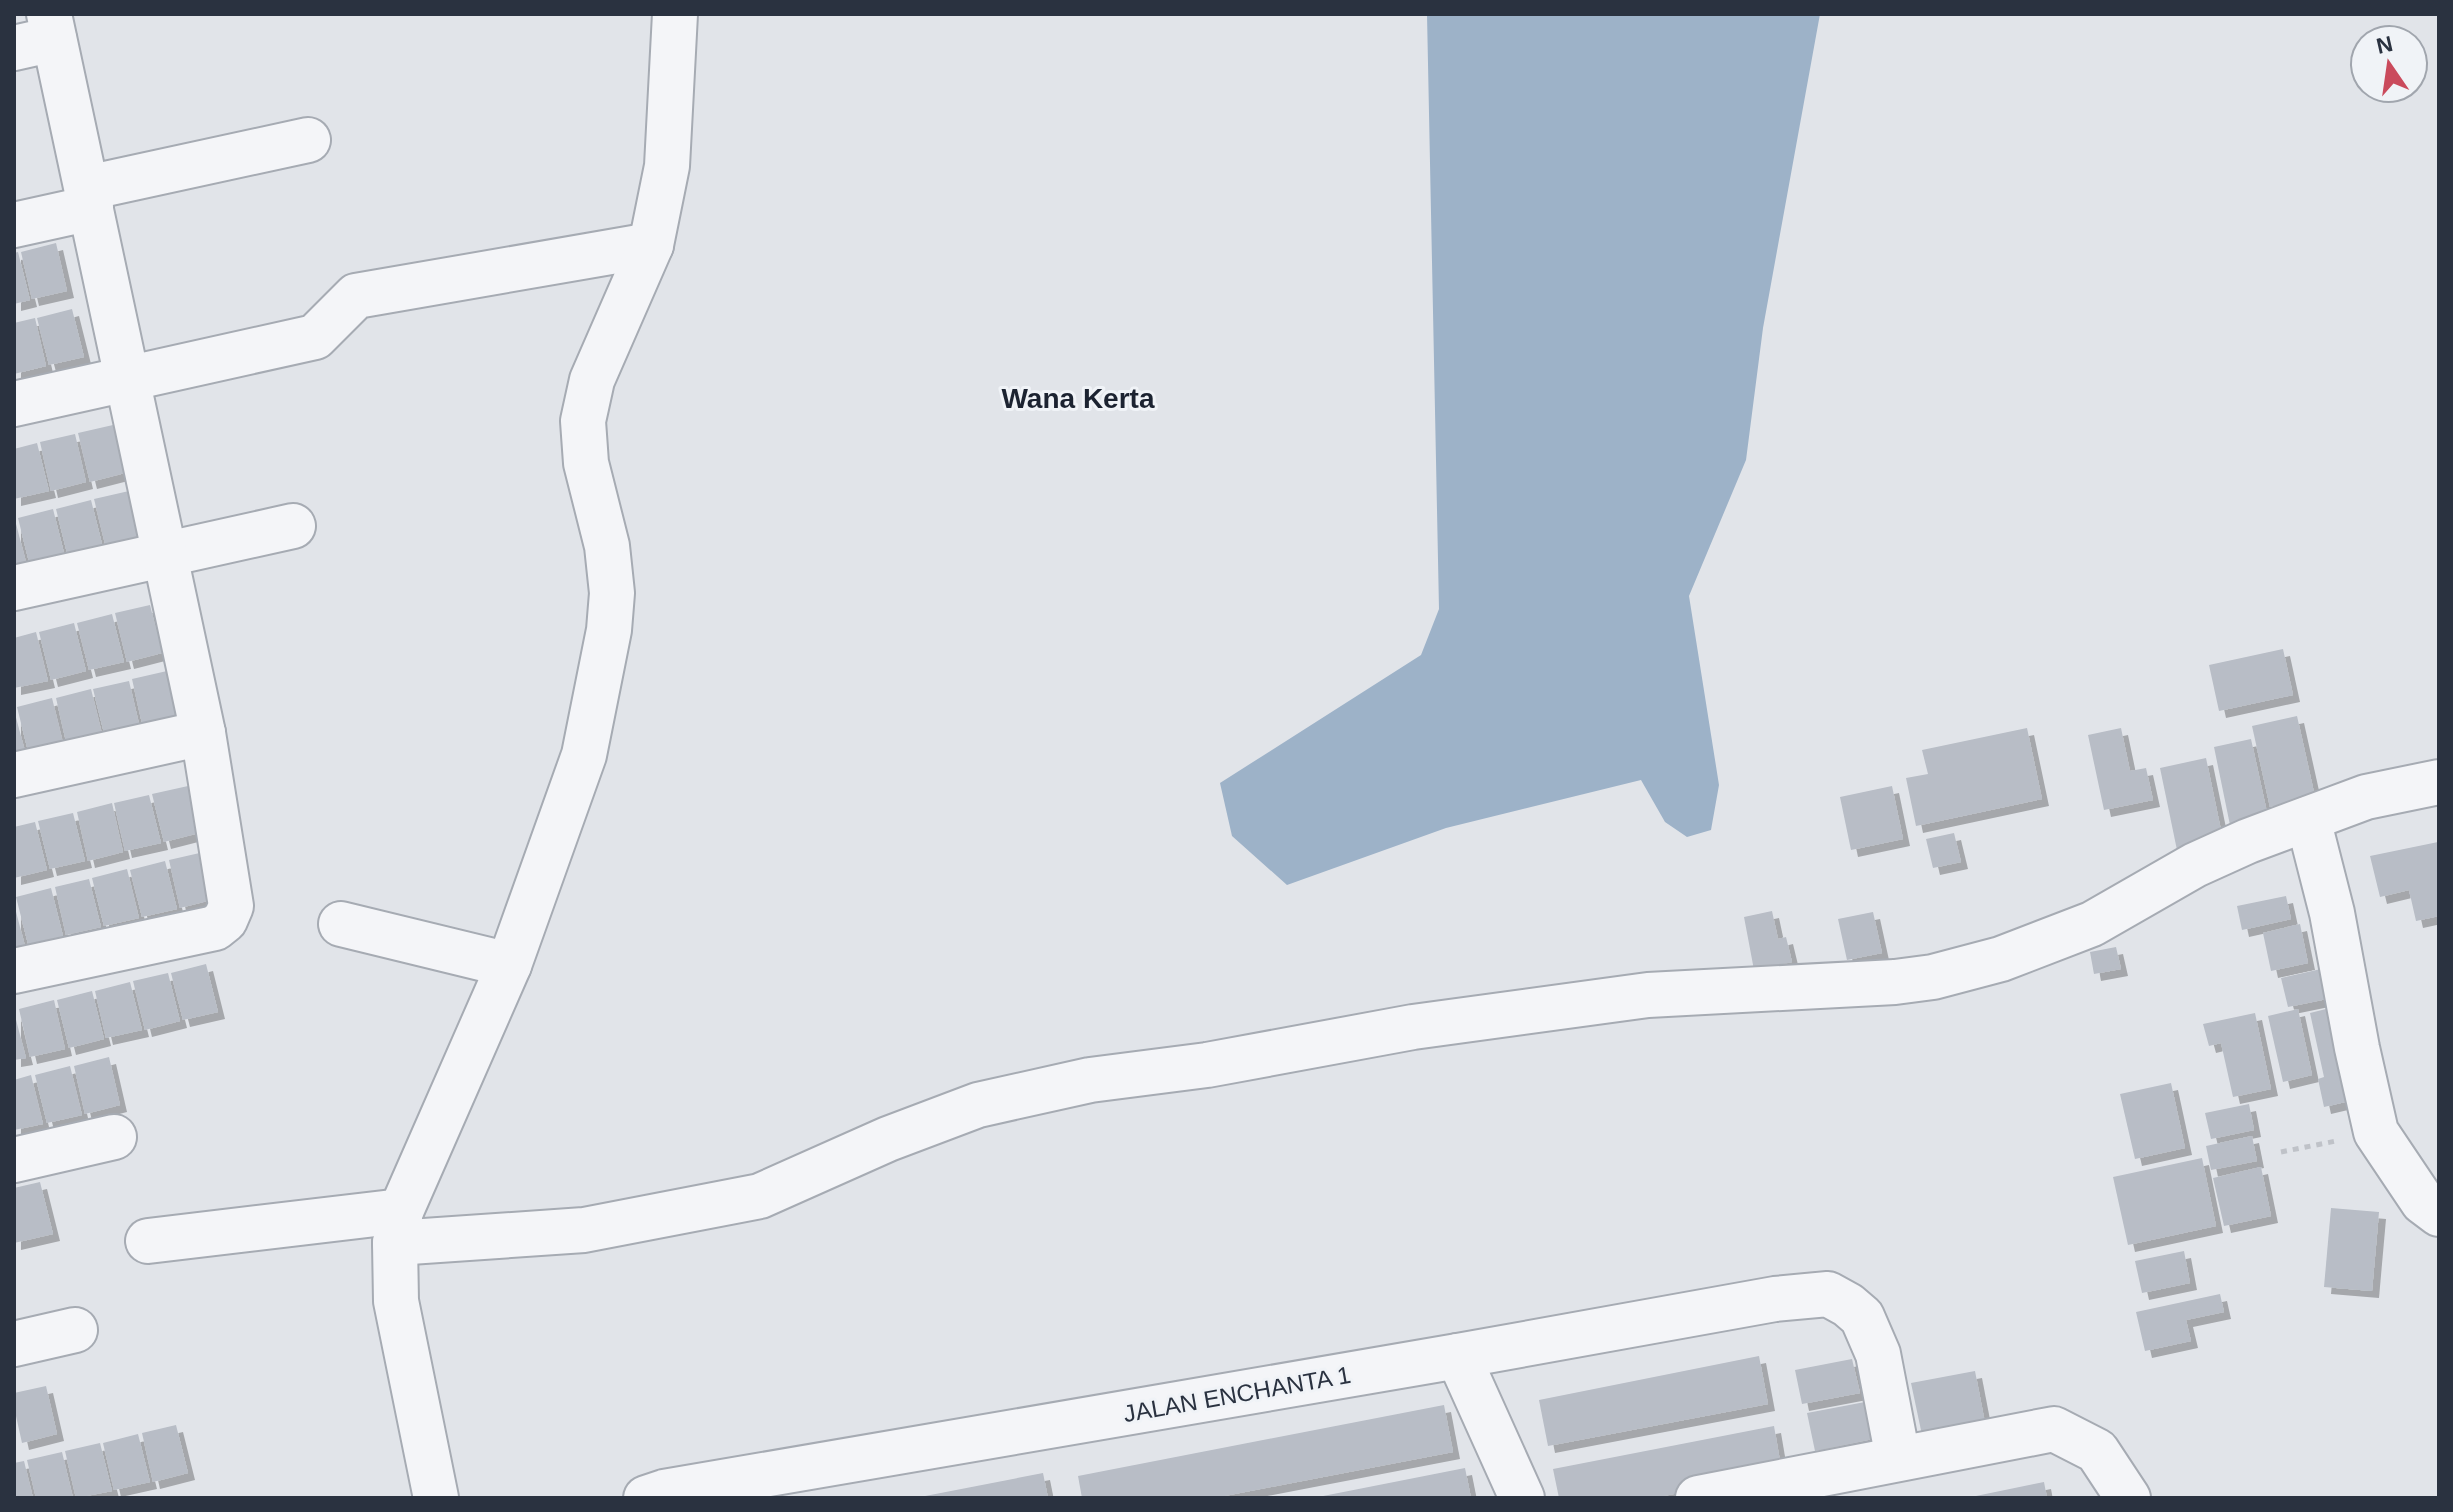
<svg xmlns="http://www.w3.org/2000/svg" width="2453" height="1512" font-family="Helvetica,sans-serif">
<defs>
<filter id="shadow"><feDropShadow dx="7" dy="7" stdDeviation="0" flood-color="#0004"/></filter>
</defs>
<rect width="100%" height="100%" fill="#e1e4e9"/>
<!-- water -->
<polygon fill="#9db2c8" points="1427,14 1820,14 1763,328 1746,460 1689,596 1719,785 1711,830 1687,837 1665,822 1641,780 1446,828 1287,885 1232,836 1220,783 1421,655 1439,609"/>
<!-- building -->
<g fill="#b8bdc6" filter="url(#shadow)">
<polygon points="56,243 67,291 32,299 21,252"/>
<polygon points="18,252 30,300 14,304 14,253"/>
<polygon points="72,309 84,357 49,365 37,318"/>
<polygon points="35,318 46,366 14,374 14,323"/>
<polygon points="113,425 125,473 90,482 78,433"/>
<polygon points="75,434 86,482 51,491 40,442"/>
<polygon points="37,443 49,491 14,499 14,449"/>
<polygon points="129,491 141,539 106,548 94,499"/>
<polygon points="91,500 103,548 68,557 56,509"/>
<polygon points="53,509 65,557 30,566 18,518"/>
<polygon points="14,516 27,566 14,569"/>
<polygon points="150,605 162,653 127,662 115,613"/>
<polygon points="112,614 124,662 89,670 77,623"/>
<polygon points="74,623 86,671 51,680 39,632"/>
<polygon points="36,632 48,681 14,688 14,638"/>
<polygon points="2283,649 2293,695 2219,711 2209,665"/>
<polygon points="167,671 178,720 143,728 132,679"/>
<polygon points="129,681 140,728 105,737 93,689"/>
<polygon points="91,689 103,738 67,746 56,698"/>
<polygon points="52,698 64,747 29,755 17,707"/>
<polygon points="14,710 26,755 14,758"/>
<polygon points="2297,716 2315,797 2270,807 2252,726"/>
<polygon points="2027,728 2042,799 1916,826 1906,778 1928,774 1922,750"/>
<polygon points="2121,728 2130,771 2146,768 2153,800 2104,810 2088,735"/>
<polygon points="2251,739 2268,817 2230,825 2214,747"/>
<polygon points="2206,758 2223,840 2177,850 2160,768"/>
<polygon points="188,786 199,833 164,842 152,794"/>
<polygon points="1892,786 1903,839 1851,850 1840,797"/>
<polygon points="149,795 161,843 125,851 114,803"/>
<polygon points="112,803 123,852 88,861 77,812"/>
<polygon points="73,813 85,861 50,869 38,821"/>
<polygon points="35,822 47,870 14,878 14,827"/>
<polygon points="1954,833 1961,862 1933,868 1926,839"/>
<polygon points="2438,842 2439,916 2416,921 2409,890 2380,897 2370,856"/>
<polygon points="204,852 215,899 180,908 169,860"/>
<polygon points="165,861 177,909 142,917 130,870"/>
<polygon points="127,869 139,918 104,926 92,878"/>
<polygon points="89,879 101,927 66,935 55,887"/>
<polygon points="51,888 63,936 28,944 16,897"/>
<polygon points="2286,896 2291,919 2242,930 2237,906"/>
<polygon points="14,904 25,946 14,948"/>
<polygon points="1772,911 1778,939 1786,937 1792,962 1754,970 1744,917"/>
<polygon points="1873,912 1882,953 1847,960 1838,919"/>
<polygon points="2300,924 2308,963 2271,971 2263,933"/>
<polygon points="2116,947 2121,969 2094,974 2090,952"/>
<polygon points="206,964 218,1012 183,1020 171,973"/>
<polygon points="2321,969 2327,999 2288,1007 2281,978"/>
<polygon points="168,973 180,1021 145,1030 133,981"/>
<polygon points="130,982 142,1030 106,1038 95,991"/>
<polygon points="92,991 104,1039 69,1048 57,1000"/>
<polygon points="54,1000 65,1049 30,1057 19,1009"/>
<polygon points="2338,1006 2358,1099 2324,1107 2318,1079 2324,1077 2310,1013"/>
<polygon points="2298,1009 2312,1075 2283,1082 2268,1016"/>
<polygon points="14,1012 26,1058 14,1060"/>
<polygon points="2255,1013 2271,1089 2233,1097 2221,1043 2209,1046 2203,1024"/>
<polygon points="109,1057 120,1105 85,1114 74,1066"/>
<polygon points="70,1066 82,1115 47,1123 35,1075"/>
<polygon points="31,1075 43,1124 14,1130 14,1080"/>
<polygon points="2171,1083 2185,1148 2135,1159 2120,1094"/>
<polygon points="2249,1104 2254,1130 2211,1139 2205,1113"/>
<polygon points="2252,1136 2257,1161 2211,1170 2206,1146"/>
<polygon points="2202,1158 2216,1226 2128,1245 2113,1177"/>
<polygon points="2261,1167 2271,1216 2224,1226 2213,1178"/>
<polygon points="40,1182 53,1234 14,1243 14,1188"/>
<polygon points="2331,1208 2379,1212 2372,1291 2324,1287"/>
<polygon points="2184,1251 2190,1283 2142,1293 2135,1261"/>
<polygon points="2220,1294 2224,1312 2186,1320 2191,1341 2145,1351 2136,1312"/>
<polygon points="1759,1356 1768,1404 1548,1446 1539,1400"/>
<polygon points="1852,1359 1860,1393 1802,1404 1795,1370"/>
<polygon points="1975,1371 1985,1423 1922,1435 1911,1383"/>
<polygon points="46,1386 57,1434 22,1443 14,1407 14,1393"/>
<polygon points="1865,1402 1873,1439 1815,1451 1807,1413"/>
<polygon points="1444,1405 1453,1452 1214,1498 1082,1498 1078,1476"/>
<polygon points="176,1425 188,1473 153,1482 142,1433"/>
<polygon points="1774,1426 1782,1473 1653,1498 1559,1498 1553,1469"/>
<polygon points="138,1434 150,1482 114,1490 103,1443"/>
<polygon points="100,1443 112,1491 76,1498 65,1451"/>
<polygon points="62,1452 73,1498 36,1498 27,1460"/>
<polygon points="24,1461 33,1498 14,1498 14,1463"/>
<polygon points="1465,1468 1471,1498 1318,1498 1318,1497"/>
<polygon points="1043,1473 1048,1498 920,1498 920,1497"/>
<polygon points="2044,1482 2047,1498 1971,1498 1971,1497"/>
</g>
<g fill="none" stroke-linecap="round" stroke-linejoin="round">
<!-- minor casing -->
<g stroke="#a6abb3" stroke-width="48">
<g id="minor">
<polyline points="14,48 54,39"/>
<polyline points="87,188 308,140"/>
<polyline points="14,225 91,208"/>
<polyline points="14,404 315,337 356,296 651,245"/>
<polyline points="14,588 293,526"/>
<polyline points="14,775 203,733"/>
<polyline points="2308,819 2332,913 2357,1048 2376,1132 2423,1202 2439,1214"/>
<polyline points="341,924 509,965"/>
<polyline points="14,971 215,928 225,920 231,906 203,733 49,14"/>
<polyline points="14,1160 114,1137"/>
<polyline points="148,1241 401,1211"/>
<polyline points="395,1243 584,1230 760,1196 888,1139 978,1105 1090,1080 1207,1065 1413,1027 1648,995 1895,982 1933,977 2001,959 2092,924 2195,865 2248,841 2366,797 2439,782"/>
<polyline points="14,1344 75,1330"/>
<polyline points="1458,1356 1522,1498"/>
<polyline points="436,1498 396,1301 395,1243 401,1211 509,965 584,755 609,630 612,593 607,546 586,463 583,421 592,380 651,245 667,166 675,14"/>
<polyline points="646,1498 664,1492 1458,1356 1775,1299 1828,1294 1848,1305 1862,1317 1878,1354 1898,1458"/>
<polyline points="1698,1498 2054,1429 2097,1451 2128,1498"/>
</g>
</g>
<!-- path -->
<polyline stroke="#bfc2c8" stroke-width="5" stroke-dasharray="6 6" stroke-linecap="butt" points="2281,1152 2336,1141"/>
<!-- minor -->
<use href="#minor" stroke="#f4f5f8" stroke-width="44"/>
</g>
<g text-anchor="middle" dominant-baseline="central" stroke-width="6" stroke-linejoin="round" paint-order="stroke">
<!-- street labels -->
<g font-size="24" fill="#2a3240" stroke="#f0f3f7">
<text transform="translate(1237 1394) rotate(-10)">JALAN ENCHANTA 1</text>
</g>
<!-- quarter labels -->
<g font-size="28" font-weight="bold" fill="#1c2331" stroke="#f0f3f7">
<text x="1078" y="398">Wana Kerta</text>
</g>
</g>
<!-- border -->
<rect width="2453" height="1512" fill="none" stroke="#2a3240" stroke-width="32"/>
<!-- north arrow -->
<g transform="translate(2389 64) rotate(347)"><circle r="38" fill="#f0f3f7" stroke="#a1a6ae" stroke-width="2"/>
<path d="M0-6L14 30L0 20L-14 30Z" fill="#ca4a5c"/>
<text y="-12" font-size="22" font-weight="bold" text-anchor="middle" fill="#2a3240">N</text>
</g>
</svg>
